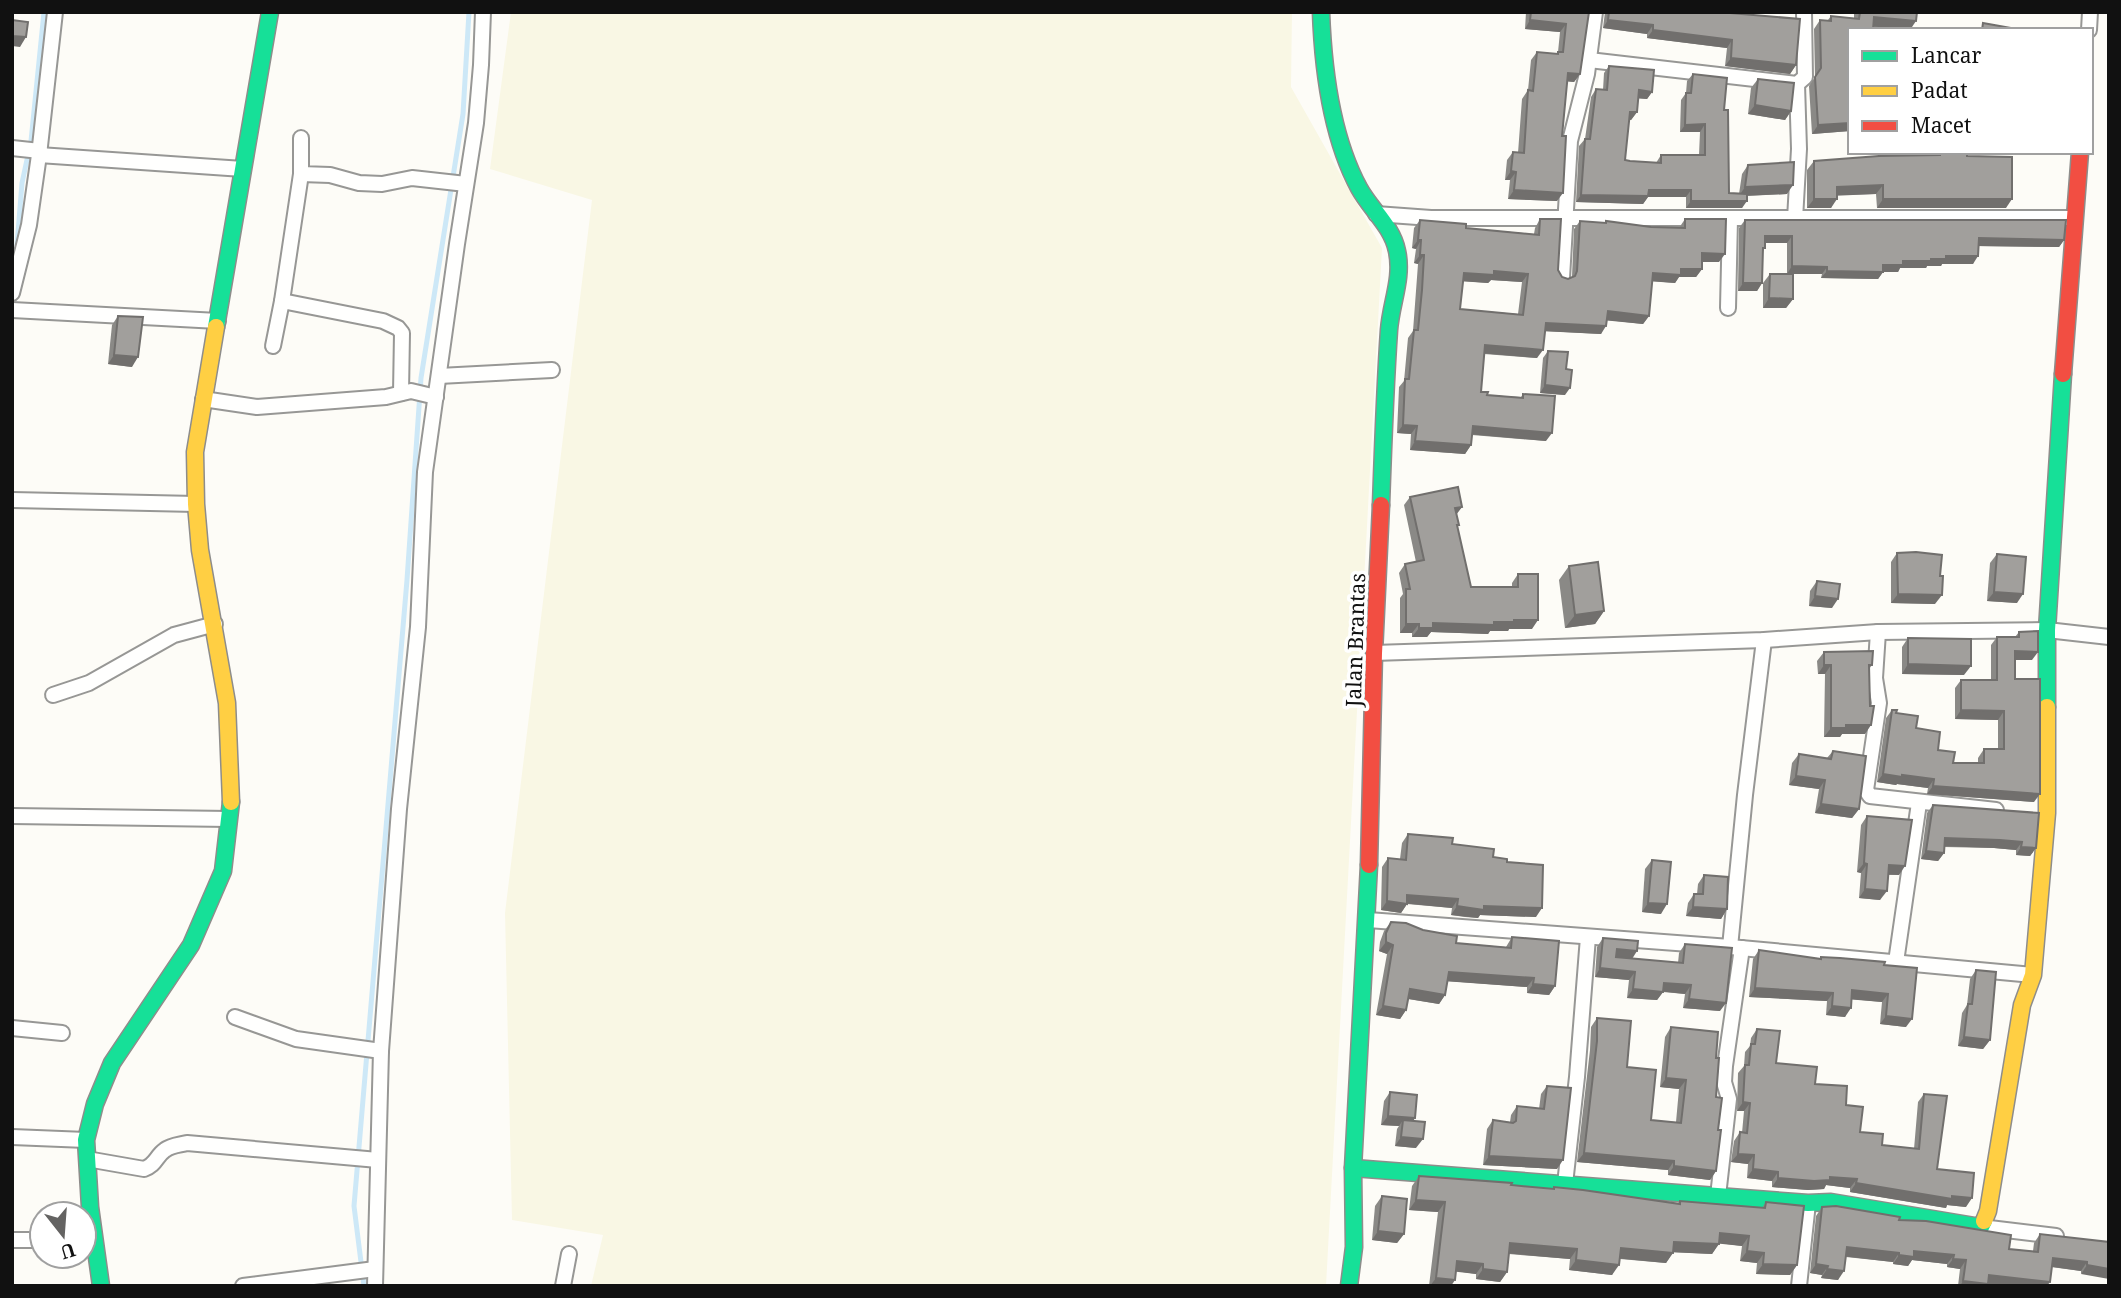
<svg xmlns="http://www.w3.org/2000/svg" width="2121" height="1298" font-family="'Noto Serif',serif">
<rect width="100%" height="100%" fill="#fdfcf7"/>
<!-- farmland -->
<polygon fill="#f9f7e4" points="511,12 1292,12 1291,87 1382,248 1326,1286 591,1286 603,1235 512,1220 505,913 592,200 490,169"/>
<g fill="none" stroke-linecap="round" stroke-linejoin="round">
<!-- stream -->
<g stroke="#cde8f7" stroke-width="5">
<polyline points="17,245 22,183 31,141 44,12"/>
<polyline points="364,1286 354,1206 407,580 421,378 463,114 469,12"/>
</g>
<!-- street casing -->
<g stroke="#979795" stroke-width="18">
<g id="street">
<polyline points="2089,30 2090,12"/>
<polyline points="1589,60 1797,84 1805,77 1804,12"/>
<polyline points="301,138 301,174 330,175 359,183 382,184 412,178 466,184"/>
<polyline points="12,148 40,151"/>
<polyline points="39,155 243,169"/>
<polyline points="1376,214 1431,218 2075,218"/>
<polyline points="1795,219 1799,149 1797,84"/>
<polyline points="1562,278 1570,141 1587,74 1595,12"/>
<polyline points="12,293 29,225 39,155 55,12"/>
<polyline points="282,301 301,174"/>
<polyline points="1728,308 1730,219"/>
<polyline points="12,310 218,321"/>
<polyline points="273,346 282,301 383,321 398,328 402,333 401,393"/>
<polyline points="439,376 552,370"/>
<polyline points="203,399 257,407 386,397 411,391 436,397"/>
<polyline points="12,500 196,504"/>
<polyline points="1878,632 1875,678 1879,703 1866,790 1870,796 1996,810"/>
<polyline points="1374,653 1764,640 1878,632 2047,630 2109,637"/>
<polyline points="53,695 89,683 174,635 215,624"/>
<polyline points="12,816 229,819"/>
<polyline points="1368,920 1730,947 2033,975"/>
<polyline points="1730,947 1745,795 1764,640"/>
<polyline points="1896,962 1919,803"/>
<polyline points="235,1017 296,1039 381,1051"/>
<polyline points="12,1028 62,1033"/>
<polyline points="12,1137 86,1140"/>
<path d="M 87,1159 L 144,1169 C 156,1165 156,1156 165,1150 C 171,1145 179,1145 187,1143 L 378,1160"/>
<polyline points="1565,1184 1577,1077 1588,937"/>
<polyline points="1718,1196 1729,1099 1724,1082 1725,1066 1742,948"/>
<polyline points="1981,1227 2056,1236"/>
<polyline points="12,1240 42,1240"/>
<polyline points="243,1286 375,1269"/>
<polyline points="375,1286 381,1051 399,809 418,627 425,472 457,244 476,123 481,65 483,12"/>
<polyline points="563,1286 569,1254"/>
<polyline points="1799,1286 1808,1203"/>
</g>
</g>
<!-- fast casing -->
<g stroke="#8e8d8b" stroke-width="19">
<g id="fast">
<path d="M 1321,12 C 1323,68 1332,138 1359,188 C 1371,210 1392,226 1397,251 C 1403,278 1391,303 1389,330 C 1385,388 1383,447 1381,505"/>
<polyline points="216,327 270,12"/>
<polyline points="2047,707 2047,630 2063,374"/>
<polyline points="1353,1168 1808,1203 1831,1202 1981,1227 1984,1221"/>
<polyline points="101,1286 90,1207 86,1140 95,1104 112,1063 191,945 223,871 231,802"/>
<polyline points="1349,1286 1354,1247 1353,1168 1369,865"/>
</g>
</g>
<!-- slow casing -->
<g stroke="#8e8d8b" stroke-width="19">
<g id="slow">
<polyline points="216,327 195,452 196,504 200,550 227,703 231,802"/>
<polyline points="1984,1221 1988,1211 2022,1005 2033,975 2047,813 2047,707"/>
</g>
</g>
<!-- jam casing -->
<g stroke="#8e8d8b" stroke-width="19">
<g id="jam">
<polyline points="2063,374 2080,152"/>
<polyline points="1369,865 1374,653 1381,505"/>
</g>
</g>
<!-- street -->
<use href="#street" stroke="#fffffe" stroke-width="14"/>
<!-- fast -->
<use href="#fast" stroke="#16e098" stroke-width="16"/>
<!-- slow -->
<use href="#slow" stroke="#ffcf43" stroke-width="16"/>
<!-- jam -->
<use href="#jam" stroke="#f24e42" stroke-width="16"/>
</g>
<!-- wall -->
<g fill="#8a8986" fill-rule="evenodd">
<polygon points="1526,12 1589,12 1580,74 1574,82 1567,81 1557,201 1508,199 1510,180 1505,180 1507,160 1513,152 1518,153 1522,99 1528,90 1531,60 1537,52 1557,54 1558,52 1560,32 1525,29"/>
<polygon points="1605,12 1718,12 1796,65 1790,74 1725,66 1727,48 1647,38 1647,34 1603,28"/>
<polygon points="1854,12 1917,12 1904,30 1873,27 1850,30 1850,131 1812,134 1809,86 1815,77 1814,29 1820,20 1828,20 1831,16 1854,18"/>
<polygon points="1609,66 1652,92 1647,99 1638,98 1637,112 1631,120 1629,119 1625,160 1630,161 1656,163 1661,155 1699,155 1700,132 1680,132 1681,100 1686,93 1687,81 1693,74 1724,110 1729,193 1739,194 1742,174 1748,165 1787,194 1747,196 1742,208 1686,208 1686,197 1648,197 1643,204 1576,202 1579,146 1585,139 1591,97 1596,89 1603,90 1604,73"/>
<polygon points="1758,79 1791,111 1785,120 1748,114 1751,88"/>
<polygon points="1934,152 1967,152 1967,156 2006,208 1877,208 1876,194 1837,195 1831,208 1807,208 1807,170 1814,161 1934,156"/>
<path d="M 1540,219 L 1558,270 L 1562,277 L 1568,279 L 1572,277 L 1574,229 L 1580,221 L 1605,223 L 1606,221 L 1651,227 L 1679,228 L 1685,219 L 1719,262 L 1702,262 L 1702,269 L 1696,277 L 1679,277 L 1675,283 L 1652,281 L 1649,316 L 1643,324 L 1607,320 L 1601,334 L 1545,331 L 1537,358 L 1484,354 L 1481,392 L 1487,395 L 1521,397 L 1523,394 L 1546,441 L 1472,435 L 1471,445 L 1465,454 L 1410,450 L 1411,434 L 1397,433 L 1399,387 L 1404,381 L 1408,338 L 1413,331 L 1418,264 L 1414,263 L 1416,249 L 1412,248 L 1414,228 L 1420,220 L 1466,228 L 1534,234 L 1535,228 ZM 1491,280 L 1522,282 L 1518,314 L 1460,309 L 1463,281 L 1488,283 Z"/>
<polygon points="1745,220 2064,240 2059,247 1979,246 1973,264 1942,264 1941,266 1927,266 1926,268 1900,268 1898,272 1883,272 1878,279 1821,278 1822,274 1787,274 1787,243 1765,243 1763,252 1762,283 1757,291 1738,291 1739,228"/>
<polygon points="1770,274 1793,299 1786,308 1763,308 1763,283"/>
<polygon points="118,316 132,367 108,364 112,325"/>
<polygon points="1548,351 1566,369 1565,395 1540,393 1543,358"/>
<polygon points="1410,497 1462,507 1456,514 1457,527 1471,587 1512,587 1512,583 1518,574 1532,629 1509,629 1508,631 1490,631 1488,634 1431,632 1427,637 1412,637 1412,633 1400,633 1400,598 1403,594 1399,573 1405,564 1416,562 1404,505"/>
<polygon points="1897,553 1935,604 1891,603 1891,562"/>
<polygon points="1997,554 2017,603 1987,601 1990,563"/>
<polygon points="1569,566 1604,611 1595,624 1565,628 1559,580"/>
<polygon points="1817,581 1832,608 1809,606 1810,591"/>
<polygon points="2019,632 2032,660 2015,660 2015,679 2034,802 1927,794 1928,788 1897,784 1896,785 1877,782 1886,718 1892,710 1916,728 1938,750 1953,763 1978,763 1978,758 1984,749 1998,749 1998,720 1955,719 1955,688 1961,680 1991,680 1991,645 1997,637 2015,637"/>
<polygon points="1908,638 1964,675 1902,674 1902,647"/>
<polygon points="1824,652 1872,665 1869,669 1865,734 1842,734 1840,737 1824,737 1825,674 1818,674 1817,661"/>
<polygon points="1833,751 1859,809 1852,818 1815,813 1819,789 1789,785 1792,763 1799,754 1827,758"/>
<polygon points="1933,805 2036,848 2030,856 2016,855 2016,850 1994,848 1944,847 1944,853 1938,861 1921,859 1927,813"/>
<polygon points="1867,816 1899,875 1888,875 1880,900 1859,898 1861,873 1857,872 1861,825"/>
<polygon points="1408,834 1452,844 1507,862 1536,917 1480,915 1478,918 1465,917 1451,915 1452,908 1407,904 1401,913 1381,910 1382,867 1388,858 1400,859 1402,843"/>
<polygon points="1652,860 1661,914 1642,912 1645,869"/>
<polygon points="1704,875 1727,909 1721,919 1686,916 1688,903 1694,894 1697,894 1698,884"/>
<polygon points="1391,922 1456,943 1506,947 1512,937 1555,986 1549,995 1527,993 1527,987 1447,981 1445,995 1439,1004 1408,999 1406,1010 1400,1019 1376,1015 1387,954 1379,951 1380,942 1384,931"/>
<polygon points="1603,938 1632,958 1678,963 1679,953 1685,944 1720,1011 1683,1008 1685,994 1663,992 1657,1000 1627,998 1629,980 1595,977 1597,947"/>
<polygon points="1759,950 1820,959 1821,957 1884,965 1906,1027 1880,1024 1882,1002 1851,999 1845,1017 1826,1015 1827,1001 1749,997 1753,959"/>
<polygon points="1976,970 1990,1040 1983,1049 1958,1046 1962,1013 1967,1005 1970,979"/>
<polygon points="1597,1018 1627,1067 1651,1120 1676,1122 1679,1089 1660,1087 1665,1037 1671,1027 1716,1058 1716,1097 1718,1130 1716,1171 1710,1180 1668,1175 1668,1170 1577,1162 1590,1050 1591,1027"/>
<polygon points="1757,1029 1776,1063 1815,1084 1846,1105 1860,1132 1882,1145 1914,1149 1918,1102 1924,1094 1937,1169 1966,1207 1947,1205 1946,1208 1850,1192 1850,1188 1826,1185 1824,1189 1808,1190 1772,1187 1772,1181 1747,1178 1748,1164 1731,1162 1734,1141 1740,1132 1742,1133 1744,1111 1737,1111 1738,1073 1744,1066 1745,1052 1750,1046 1751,1038"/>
<polygon points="1547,1086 1557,1169 1483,1165 1487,1129 1493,1120 1510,1122 1511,1115 1517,1106 1539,1109 1541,1094"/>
<polygon points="1390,1092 1415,1118 1413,1121 1416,1148 1395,1146 1397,1129 1399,1126 1381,1125 1384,1101"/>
<polygon points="1419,1176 1552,1189 1554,1187 1678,1203 1680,1201 1762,1208 1766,1202 1797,1265 1790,1275 1756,1274 1757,1263 1740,1261 1742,1246 1719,1243 1712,1254 1673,1252 1666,1263 1620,1259 1612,1275 1569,1270 1570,1259 1509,1254 1507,1272 1500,1282 1476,1279 1476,1274 1456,1271 1451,1286 1429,1286 1438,1212 1409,1210 1412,1186"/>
<polygon points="1382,1196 1404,1234 1397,1243 1372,1240 1375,1206"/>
<polygon points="1822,1207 1899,1220 2009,1249 2033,1251 2034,1243 2040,1234 2109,1242 2081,1274 2081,1271 2051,1267 1986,1286 1958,1286 1960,1269 1947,1267 1947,1264 1912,1260 1908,1266 1893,1264 1893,1262 1846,1257 1838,1280 1821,1278 1822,1275 1810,1273 1816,1216"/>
</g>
<!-- shaded-wall -->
<g fill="#716f6d">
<polygon points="1874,17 1916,21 1910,30 1868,26"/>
<polygon points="1530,20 1566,24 1560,32 1525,29"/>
<polygon points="1608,20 1653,25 1647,34 1603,28"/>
<polygon points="1653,30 1732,40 1727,48 1647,38"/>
<polygon points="12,36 26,37 20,47 12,46"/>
<polygon points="1731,58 1796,65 1790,74 1725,66"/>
<polygon points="1568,73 1580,74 1574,82 1562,81"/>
<polygon points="1639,90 1652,92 1647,99 1633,98"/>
<polygon points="1755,105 1791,111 1785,120 1748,114"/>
<polygon points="1630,112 1637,112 1631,120 1625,119"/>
<polygon points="1850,123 1850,131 1812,134 1818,125"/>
<polygon points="1705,124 1700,132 1680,132 1685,125"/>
<polygon points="1511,171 1516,172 1510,180 1505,180"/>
<polygon points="1793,185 1787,194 1739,196 1745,187"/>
<polygon points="1883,185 1876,194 1830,196 1837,187"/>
<polygon points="1514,190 1563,193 1557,201 1508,199"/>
<polygon points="1649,190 1691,190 1686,197 1648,197 1643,204 1576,202 1581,195"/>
<polygon points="1814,199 1837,199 1831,208 1807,208"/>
<polygon points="1883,199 2012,199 2006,208 1877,208"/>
<polygon points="1691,201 1747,201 1742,208 1686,208"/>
<polygon points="1765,236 1792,236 1787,243 1760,243"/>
<polygon points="1979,238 2064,240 2059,247 1973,246"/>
<polygon points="1418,240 1421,240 1416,249 1412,248"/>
<polygon points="1702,253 1725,254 1719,262 1696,262"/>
<polygon points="1420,255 1424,255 1418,264 1414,263"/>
<polygon points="1946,256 1978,256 1973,264 1942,264 1941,266 1927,266 1926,268 1900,268 1898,272 1883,272 1878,279 1821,278 1827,271 1883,265 1903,261 1931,259"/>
<polygon points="1792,266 1827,267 1822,274 1787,274"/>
<polygon points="1681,269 1702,269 1696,277 1679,277 1675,283 1647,281 1653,273"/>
<polygon points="1494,271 1528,274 1522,282 1491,280 1488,283 1458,281 1464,273"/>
<polygon points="1743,283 1762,283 1757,291 1738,291"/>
<polygon points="1769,298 1793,299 1786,308 1763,308"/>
<polygon points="1608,311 1649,316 1643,324 1602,320"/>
<polygon points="1546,323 1606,326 1601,334 1540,331"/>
<polygon points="1485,345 1543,350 1537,358 1479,353"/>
<polygon points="114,355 138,357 132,367 108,364"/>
<polygon points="1545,385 1570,388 1565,395 1540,393"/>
<polygon points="1403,425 1417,426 1411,434 1397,433"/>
<polygon points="1473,426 1552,433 1546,441 1467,434"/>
<polygon points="1415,441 1471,445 1465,454 1410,450"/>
<polygon points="1462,507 1456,515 1455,508"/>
<polygon points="1994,592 2023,594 2017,603 1987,601"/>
<polygon points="1898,594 1942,595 1935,604 1891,603"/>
<polygon points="1815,596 1838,599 1832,608 1809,606"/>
<polygon points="1604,611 1595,624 1565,628 1575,615"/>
<polygon points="1514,620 1538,620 1532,629 1509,629 1508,631 1490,631 1488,634 1431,632 1427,637 1412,637 1419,628 1433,623 1494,622"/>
<polygon points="1406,624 1419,624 1412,633 1400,633"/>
<polygon points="2015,651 2038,652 2032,660 2009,660"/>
<polygon points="1908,664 1971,666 1964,675 1902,674"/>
<polygon points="1824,665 1831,665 1825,674 1818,674"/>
<polygon points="1961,710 2004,711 1998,720 1955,719"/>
<polygon points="1846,725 1871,725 1865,734 1842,734 1840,737 1824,737 1831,728"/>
<polygon points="1883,774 1902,775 1934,779 1928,788 1897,784 1896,785 1877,782"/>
<polygon points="1796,776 1825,780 1819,789 1789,785"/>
<polygon points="1933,786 2040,794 2034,802 1927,794"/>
<polygon points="1821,804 1859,809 1852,818 1815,813"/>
<polygon points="1945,838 2000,840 2022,842 2016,850 1994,848 1939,846"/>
<polygon points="2021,847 2036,848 2030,856 2016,855"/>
<polygon points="1926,851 1944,853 1938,861 1921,859"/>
<polygon points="1864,863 1867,864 1861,873 1857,872"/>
<polygon points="1889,865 1905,866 1899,875 1883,874"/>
<polygon points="1865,889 1887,891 1880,900 1859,898"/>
<polygon points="1407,895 1458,899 1452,908 1401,903"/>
<polygon points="1387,901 1407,904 1401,913 1381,910"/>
<polygon points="1648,903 1667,904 1661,914 1642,912"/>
<polygon points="1457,906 1484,906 1542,908 1536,917 1480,915 1478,918 1451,915"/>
<polygon points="1693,907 1727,909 1721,919 1686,916"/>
<polygon points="1386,942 1393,945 1387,954 1379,951"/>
<polygon points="1617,949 1637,951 1632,959 1611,958"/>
<polygon points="1600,968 1635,972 1629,980 1595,977"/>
<polygon points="1449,972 1534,978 1527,987 1443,981"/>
<polygon points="1664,983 1691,985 1685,994 1658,991"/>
<polygon points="1533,984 1555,986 1549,995 1527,993"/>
<polygon points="1755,988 1833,993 1827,1001 1749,997"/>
<polygon points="1410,989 1445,995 1439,1004 1403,998"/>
<polygon points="1633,989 1663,992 1657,1000 1627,998"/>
<polygon points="1852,990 1888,994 1882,1002 1846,999"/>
<polygon points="1689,999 1726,1003 1720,1011 1683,1008"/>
<polygon points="1383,1006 1406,1010 1400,1019 1376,1015"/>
<polygon points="1832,1006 1851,1008 1845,1017 1826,1015"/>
<polygon points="1886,1016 1912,1019 1906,1027 1880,1024"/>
<polygon points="1964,1037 1990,1040 1983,1049 1958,1046"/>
<polygon points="1666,1078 1686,1080 1679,1089 1660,1087"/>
<polygon points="1743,1102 1750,1103 1744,1111 1737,1111"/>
<polygon points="1388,1116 1415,1118 1409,1127 1403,1120 1399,1126 1381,1125"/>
<polygon points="1401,1137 1423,1139 1416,1148 1395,1146"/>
<polygon points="1584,1153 1674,1161 1668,1170 1577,1162"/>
<polygon points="1738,1154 1754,1155 1748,1164 1731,1162"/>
<polygon points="1489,1156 1563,1160 1557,1169 1483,1165"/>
<polygon points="1674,1166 1716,1171 1710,1180 1668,1175"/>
<polygon points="1753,1169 1778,1172 1772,1181 1747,1178"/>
<polygon points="1830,1177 1857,1179 1850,1188 1826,1185 1824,1189 1808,1190 1772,1187 1778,1178"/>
<polygon points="1856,1183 1952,1196 1972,1198 1966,1207 1947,1205 1946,1208 1850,1192"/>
<polygon points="1416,1200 1445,1202 1438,1212 1409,1210"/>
<polygon points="1378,1231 1404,1234 1397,1243 1372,1240"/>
<polygon points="1720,1233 1749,1236 1742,1246 1713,1243"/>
<polygon points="1674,1242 1719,1244 1712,1254 1667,1252"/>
<polygon points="1510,1243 1577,1249 1570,1259 1503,1253"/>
<polygon points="1847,1247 1899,1253 1893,1262 1841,1256"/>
<polygon points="1621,1248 1673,1253 1666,1263 1614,1258"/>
<polygon points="1747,1251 1764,1253 1757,1263 1740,1261"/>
<polygon points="1914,1251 1954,1255 1947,1264 1912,1260 1908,1266 1893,1264 1899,1255"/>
<polygon points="2053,1258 2087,1262 2081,1271 2046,1266"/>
<polygon points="1953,1259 1966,1260 1960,1269 1947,1267"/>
<polygon points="1576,1260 1619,1265 1612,1275 1569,1270"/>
<polygon points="1457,1261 1483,1264 1476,1274 1450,1271"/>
<polygon points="1763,1264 1797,1265 1790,1275 1756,1274"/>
<polygon points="1816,1264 1828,1266 1822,1275 1810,1273"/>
<polygon points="2087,1265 2109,1269 2109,1279 2081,1274"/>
<polygon points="1483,1269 1507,1272 1500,1282 1476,1279"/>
<polygon points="1827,1269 1844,1271 1838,1280 1821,1278"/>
<polygon points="1989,1275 2050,1282 2047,1286 1987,1285 1986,1286 1960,1286 1963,1281"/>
<polygon points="1436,1278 1455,1280 1451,1286 1430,1286"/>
</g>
<!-- building -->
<g fill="#a19f9c" stroke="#716f6d" stroke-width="2" fill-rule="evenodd">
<polygon points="1531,12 1589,12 1580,74 1568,73 1562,136 1566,136 1563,193 1514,190 1516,172 1511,171 1513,152 1524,153 1528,90 1533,91 1537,52 1558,54 1558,52 1563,52 1566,24 1530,20"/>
<polygon points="1609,12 1718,12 1800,19 1796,65 1731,58 1732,40 1653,30 1653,25 1608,20"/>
<polygon points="1860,12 1917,12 1916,21 1874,17 1873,30 1850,30 1850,123 1818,125 1815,77 1821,68 1820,20 1831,21 1831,16 1859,19"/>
<polygon points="12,20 28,22 26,37 12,36"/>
<polygon points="1983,23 2022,30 1982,30"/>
<polygon points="1609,66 1654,70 1652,92 1639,90 1637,112 1630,112 1625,160 1630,161 1661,163 1661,155 1705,155 1705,124 1685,125 1686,93 1691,93 1693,74 1727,78 1724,110 1728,110 1729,193 1747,194 1747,201 1691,201 1691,190 1649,190 1648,196 1581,195 1585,139 1590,139 1596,89 1607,90"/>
<polygon points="1758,79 1794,83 1791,111 1755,105"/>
<polygon points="1940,152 1967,152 1967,156 2012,157 2012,199 1883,199 1883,185 1837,187 1837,199 1814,199 1814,161 1879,156 1940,155"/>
<polygon points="1794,162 1793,185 1745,187 1748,165"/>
<path d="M 1540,219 L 1561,219 L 1558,270 L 1562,277 L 1568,279 L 1575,276 L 1577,271 L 1580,221 L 1606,223 L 1606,221 L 1651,227 L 1685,228 L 1685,219 L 1726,219 L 1725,254 L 1702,253 L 1702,269 L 1681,269 L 1681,275 L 1653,273 L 1649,316 L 1608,311 L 1606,326 L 1546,323 L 1543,350 L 1485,345 L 1481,392 L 1488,392 L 1487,395 L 1523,398 L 1523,394 L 1555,396 L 1552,433 L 1473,426 L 1471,445 L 1415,441 L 1417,426 L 1403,425 L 1405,379 L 1409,379 L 1414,330 L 1418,330 L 1422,290 L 1424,255 L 1420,255 L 1421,240 L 1418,240 L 1420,220 L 1466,224 L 1466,228 L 1539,235 ZM 1494,271 L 1528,274 L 1523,315 L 1460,309 L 1464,273 L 1494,275 Z"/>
<polygon points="1745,220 2066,220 2064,240 1979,238 1978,256 1946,256 1946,259 1931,259 1931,261 1903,261 1903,265 1883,265 1883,272 1827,271 1827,267 1792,266 1792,236 1765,236 1765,248 1763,248 1762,283 1743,283"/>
<polygon points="1770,274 1793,274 1793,299 1769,298"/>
<polygon points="118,316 143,317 138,357 114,355"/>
<polygon points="1548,351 1568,352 1566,369 1572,370 1570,388 1545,385"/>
<polygon points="1458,487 1462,507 1455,508 1459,525 1457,525 1471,587 1518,587 1518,574 1538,574 1538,620 1514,620 1514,622 1494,622 1494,625 1433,623 1433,628 1419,628 1419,624 1406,624 1406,589 1410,589 1405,564 1424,560 1410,497"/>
<polygon points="1916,552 1942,555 1940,576 1943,576 1942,595 1898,594 1897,553"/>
<polygon points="1997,554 2026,557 2023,594 1994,592"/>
<polygon points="1598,562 1604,611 1575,615 1569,566"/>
<polygon points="1817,581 1840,584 1838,599 1815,596"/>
<polygon points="2038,631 2038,652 2015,651 2015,679 2040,679 2040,794 1933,786 1934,779 1902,775 1902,777 1883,774 1892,710 1897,710 1896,713 1918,716 1916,728 1940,732 1938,750 1955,752 1953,763 1984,763 1984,749 2004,749 2004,711 1961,710 1961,680 1997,680 1997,637 2019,637 2019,632"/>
<polygon points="1908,638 1971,639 1971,666 1908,664"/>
<polygon points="1873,651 1872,665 1869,665 1870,706 1874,706 1871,725 1846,725 1846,728 1831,728 1831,665 1824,665 1824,652"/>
<polygon points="1833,751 1866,756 1859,809 1821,804 1825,780 1796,776 1799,754 1831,759"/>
<polygon points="1933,805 2039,813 2036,848 2021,847 2022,842 2000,840 1945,838 1944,853 1926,851"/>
<polygon points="1867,816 1912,820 1905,866 1889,865 1887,891 1865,889 1867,864 1864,863"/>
<polygon points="1408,834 1453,838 1452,844 1494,849 1493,857 1507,859 1507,862 1543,865 1542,908 1484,906 1484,910 1470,908 1457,906 1458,899 1407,895 1407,904 1387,901 1388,858 1406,860"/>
<polygon points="1652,860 1671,862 1667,904 1648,903"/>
<polygon points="1704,875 1728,877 1727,909 1693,907 1694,894 1703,894"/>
<polygon points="1391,922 1406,923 1423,930 1457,936 1456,943 1511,948 1512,937 1559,941 1555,986 1533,984 1534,978 1449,972 1445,995 1410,989 1406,1010 1383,1006 1393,945 1386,942 1386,933"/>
<polygon points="1603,938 1638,941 1637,951 1617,949 1616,957 1683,963 1685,944 1732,948 1726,1003 1689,999 1691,985 1664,983 1663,992 1633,989 1635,972 1600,968"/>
<polygon points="1759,950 1821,959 1821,957 1840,958 1885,962 1884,965 1917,968 1912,1019 1886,1016 1888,994 1852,990 1851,1008 1832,1006 1833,993 1755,988"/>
<polygon points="1976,970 1996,972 1990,1040 1964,1037 1968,1004 1972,1004"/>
<polygon points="1597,1018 1631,1021 1627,1067 1656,1070 1651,1120 1681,1123 1686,1080 1666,1078 1671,1027 1718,1032 1716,1058 1719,1058 1716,1097 1722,1098 1718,1130 1721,1130 1716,1171 1674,1166 1674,1161 1584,1153 1597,1041"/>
<polygon points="1757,1029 1780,1031 1776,1063 1817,1067 1815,1084 1847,1086 1846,1105 1863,1107 1860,1132 1883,1134 1882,1145 1919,1149 1924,1094 1947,1096 1937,1169 1974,1173 1972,1198 1952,1196 1952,1199 1856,1183 1857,1179 1830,1177 1830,1180 1814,1181 1778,1178 1778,1172 1753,1169 1754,1155 1738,1154 1740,1132 1747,1133 1750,1103 1743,1102 1745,1065 1749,1065 1751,1044 1755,1044"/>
<polygon points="1547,1086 1571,1088 1563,1160 1489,1156 1493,1120 1513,1123 1516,1121 1517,1106 1544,1109"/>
<polygon points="1390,1092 1417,1095 1415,1118 1388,1116"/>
<polygon points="1403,1120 1425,1122 1423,1139 1401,1137"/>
<polygon points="1419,1176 1512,1183 1511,1185 1554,1189 1554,1187 1583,1190 1680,1204 1680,1201 1765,1208 1766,1202 1804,1206 1797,1265 1763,1264 1764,1253 1747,1251 1749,1236 1720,1233 1719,1244 1674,1242 1673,1253 1621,1248 1619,1265 1576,1260 1577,1249 1510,1243 1507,1272 1483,1269 1483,1264 1457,1261 1455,1280 1436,1278 1445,1202 1416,1200"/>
<polygon points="1382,1196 1407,1199 1404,1234 1378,1231"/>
<polygon points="1836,1206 1900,1217 1899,1220 1926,1221 2011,1235 2009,1249 2038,1252 2040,1234 2109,1242 2109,1269 2087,1265 2087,1262 2053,1258 2050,1282 1989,1275 1988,1284 1963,1281 1966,1260 1953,1259 1954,1255 1914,1251 1914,1257 1899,1255 1899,1253 1847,1247 1844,1271 1827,1269 1828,1266 1816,1264 1822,1207"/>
</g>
<g text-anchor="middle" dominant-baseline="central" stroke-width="7" stroke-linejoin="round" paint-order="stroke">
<!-- street labels -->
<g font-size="21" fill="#111" stroke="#fff">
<text transform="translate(1355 640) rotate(-88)">Jalan Brantas</text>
</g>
</g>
<!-- border -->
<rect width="2121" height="1298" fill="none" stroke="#111111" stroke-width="28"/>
<!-- legend -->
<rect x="1848" y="28" width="245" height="126" fill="#ffffff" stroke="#a0a0a0" stroke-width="2"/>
<rect x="1862" y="51" width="35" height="10" fill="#16e098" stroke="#a0a0a0" stroke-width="2"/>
<text x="1911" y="63" font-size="21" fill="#111111">Lancar</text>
<rect x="1862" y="86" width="35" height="10" fill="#ffcf43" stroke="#a0a0a0" stroke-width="2"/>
<text x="1911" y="98" font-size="21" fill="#111111">Padat</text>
<rect x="1862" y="121" width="35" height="10" fill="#f24e42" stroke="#a0a0a0" stroke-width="2"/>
<text x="1911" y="133" font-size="21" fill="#111111">Macet</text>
<!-- north arrow -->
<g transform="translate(63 1235) rotate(163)"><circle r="33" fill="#ffffff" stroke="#a0a0a0" stroke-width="2"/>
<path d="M0-5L12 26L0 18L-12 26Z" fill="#646362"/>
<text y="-10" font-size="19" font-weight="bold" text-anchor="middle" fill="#111111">U</text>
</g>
</svg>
